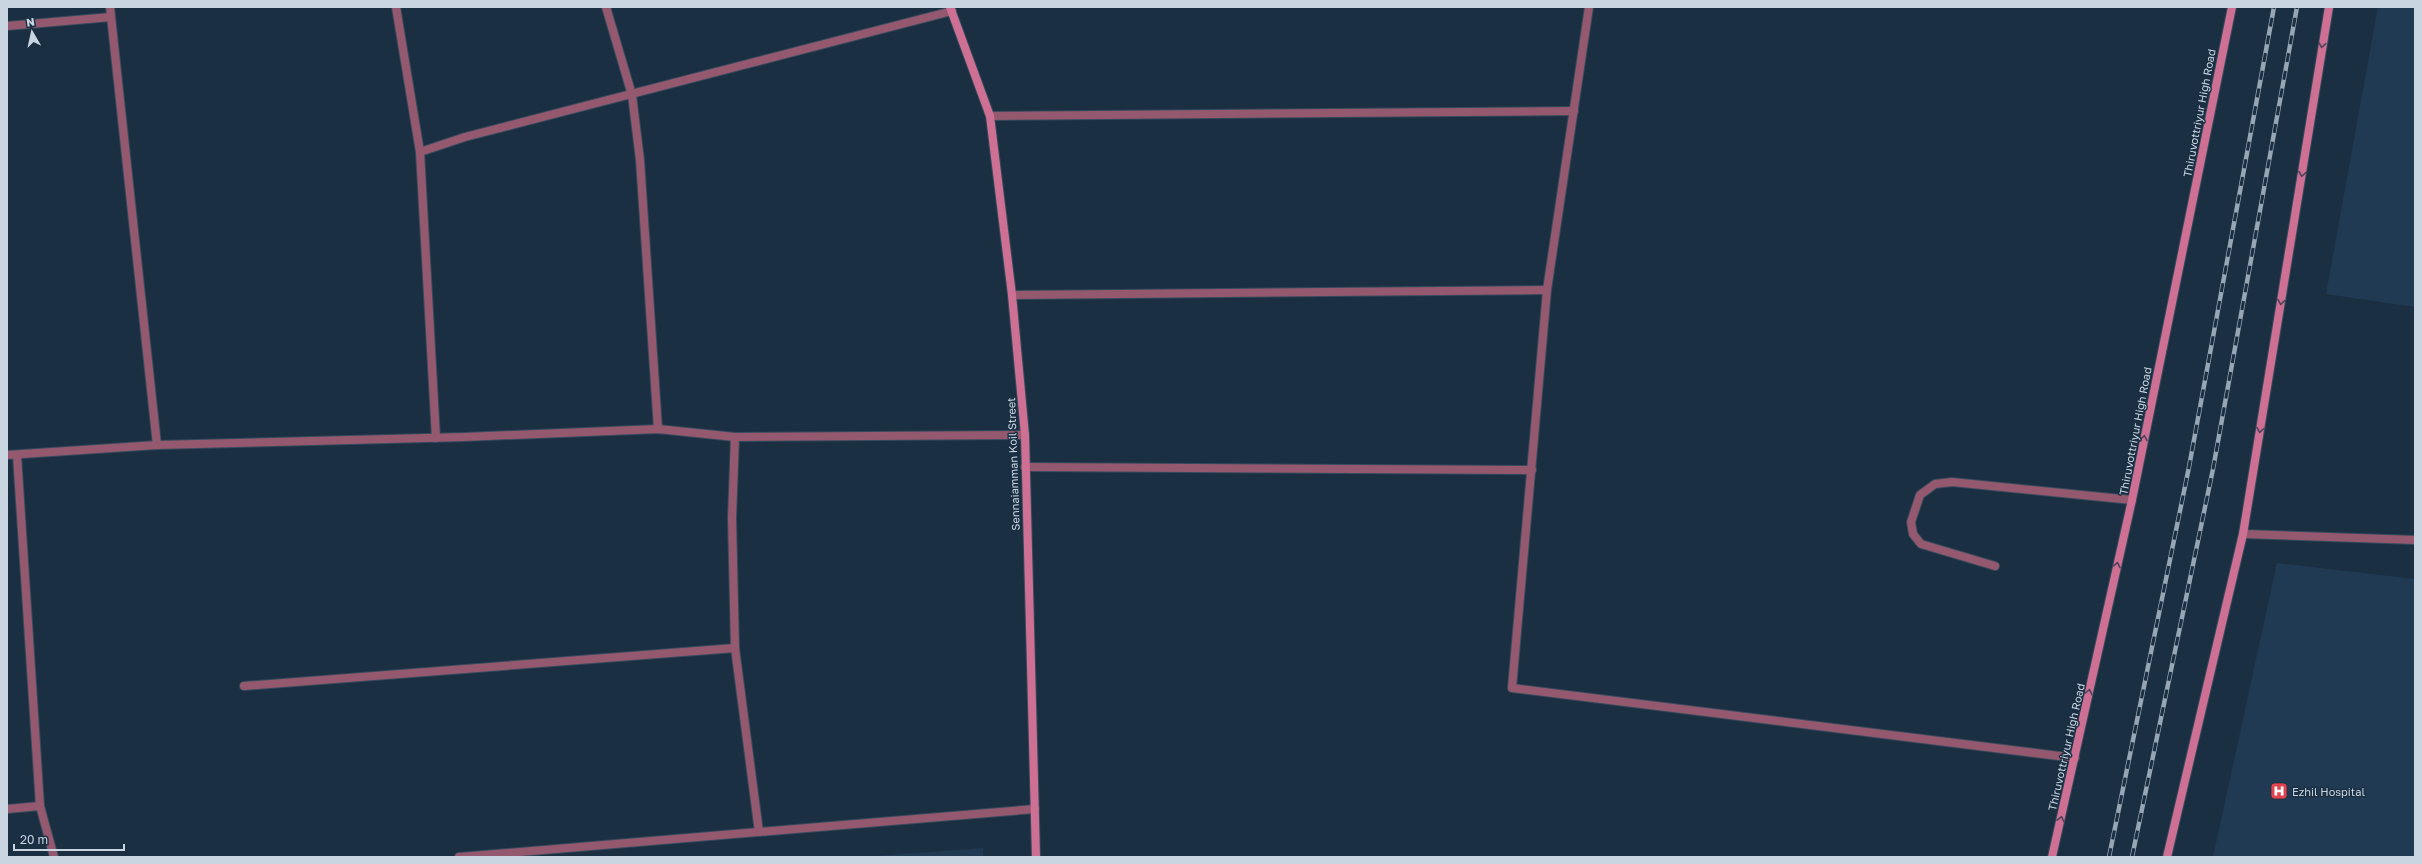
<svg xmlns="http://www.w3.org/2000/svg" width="2422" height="864" font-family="'Golos Text',sans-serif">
<rect width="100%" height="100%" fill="#1b2f43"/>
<!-- built -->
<g fill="#203a53">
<polygon points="2378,7 2415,7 2415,307 2326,294"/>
<polygon points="2277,563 2415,579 2415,857 2213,857"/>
<polygon points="983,848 983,857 861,857"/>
</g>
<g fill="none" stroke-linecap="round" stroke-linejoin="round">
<!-- lane casing -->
<g stroke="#374a5c" stroke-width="10">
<g id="lane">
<polyline points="2243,534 2415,540"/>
<polyline points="1995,566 1921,544 1913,534 1911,522 1920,495 1935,484 1952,482 2132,500"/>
</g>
</g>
<!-- street casing -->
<g stroke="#374a5c" stroke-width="10">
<g id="street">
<polyline points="110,7 157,445"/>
<polyline points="396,7 420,152"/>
<polyline points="606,7 632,95 640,160 658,429"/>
<polyline points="1589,7 1547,290 1512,688 2075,758"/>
<polyline points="7,26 111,17"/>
<polyline points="990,116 1574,111"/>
<polyline points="1012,295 1547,290"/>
<polyline points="735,437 732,518 735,648 759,832"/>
<polyline points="436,438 420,152 465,137 952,11"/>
<polyline points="7,455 157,445 464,437 658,429 735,437 1025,435"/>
<polyline points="1025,467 1532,470"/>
<polyline points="244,686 735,648"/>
<polyline points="40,806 54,857"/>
<polyline points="7,809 40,806 17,455"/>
<polyline points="459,857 1035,809"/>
</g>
</g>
<!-- secondary casing -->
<g stroke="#374a5c" stroke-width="10">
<g id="secondary">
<polyline points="950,7 990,116 1012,295 1025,435 1036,857"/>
<polyline points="2052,857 2132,500 2232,7"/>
<polyline points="2167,857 2243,534 2329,7"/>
</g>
</g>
<!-- lane -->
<use href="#lane" stroke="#94596f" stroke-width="8"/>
<!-- street -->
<use href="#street" stroke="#94596f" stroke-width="8"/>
<!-- secondary -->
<use href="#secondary" stroke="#cd7094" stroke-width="8"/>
<!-- rail casing -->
<g stroke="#97a6b4" stroke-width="4.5">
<g id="rail">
<polyline points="2109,857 2189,467 2274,7"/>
<polyline points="2132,857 2213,469 2297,7"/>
</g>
</g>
<!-- rail -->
<use href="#rail" stroke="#1b2f43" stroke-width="3" stroke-dasharray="9" stroke-linecap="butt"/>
</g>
<!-- one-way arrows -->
<defs><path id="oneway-chevron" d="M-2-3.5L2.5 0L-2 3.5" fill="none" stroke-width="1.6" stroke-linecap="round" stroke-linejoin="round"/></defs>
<g stroke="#50425b">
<use href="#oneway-chevron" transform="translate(2322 45) rotate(99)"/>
<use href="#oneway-chevron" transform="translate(2302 174) rotate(99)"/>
<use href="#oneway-chevron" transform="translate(2281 302) rotate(99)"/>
<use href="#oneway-chevron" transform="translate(2260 430) rotate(99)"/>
<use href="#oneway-chevron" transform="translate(2144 438) rotate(-79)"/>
<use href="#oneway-chevron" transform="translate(2117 565) rotate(-78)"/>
<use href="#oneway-chevron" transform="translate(2089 692) rotate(-78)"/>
<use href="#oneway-chevron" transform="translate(2061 819) rotate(-77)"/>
</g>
<!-- icons -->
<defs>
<g id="hospital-square" transform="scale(0.9)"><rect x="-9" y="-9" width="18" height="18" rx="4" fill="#e0444e" stroke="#1b2f43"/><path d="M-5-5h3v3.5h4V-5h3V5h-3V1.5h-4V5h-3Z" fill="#fff"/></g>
</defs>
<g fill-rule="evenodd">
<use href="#hospital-square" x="2279" y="791"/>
</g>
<g text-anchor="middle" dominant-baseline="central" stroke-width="3" stroke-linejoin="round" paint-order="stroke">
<!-- street labels -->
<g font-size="11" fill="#c9d6e2" stroke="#1b2f43">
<text transform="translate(2199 113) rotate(-79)">Thiruvottriyur High Road</text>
<text transform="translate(2135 431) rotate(-79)">Thiruvottriyur High Road</text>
<text transform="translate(1013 464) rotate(-92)">Sennaiamman Koil Street</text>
<text transform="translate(2066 747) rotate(-77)">Thiruvottriyur High Road</text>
</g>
<!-- poi labels -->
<g font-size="11" fill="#c9d6e2" stroke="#1b2f43" text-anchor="start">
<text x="2292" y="791">Ezhil Hospital</text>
</g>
</g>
<!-- border -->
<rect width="2422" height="864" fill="none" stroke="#c9d6e2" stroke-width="16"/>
<!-- north arrow -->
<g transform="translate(32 32) rotate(351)" stroke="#1b2f43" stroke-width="3" paint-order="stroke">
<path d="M0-3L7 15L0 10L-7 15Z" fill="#c9d6e2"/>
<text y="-6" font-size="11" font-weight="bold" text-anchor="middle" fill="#c9d6e2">N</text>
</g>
<!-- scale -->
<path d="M14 844v6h110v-6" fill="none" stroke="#c9d6e2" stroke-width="2"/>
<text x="20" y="844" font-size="12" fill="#c9d6e2" stroke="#1b2f43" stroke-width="3" paint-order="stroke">20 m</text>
</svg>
